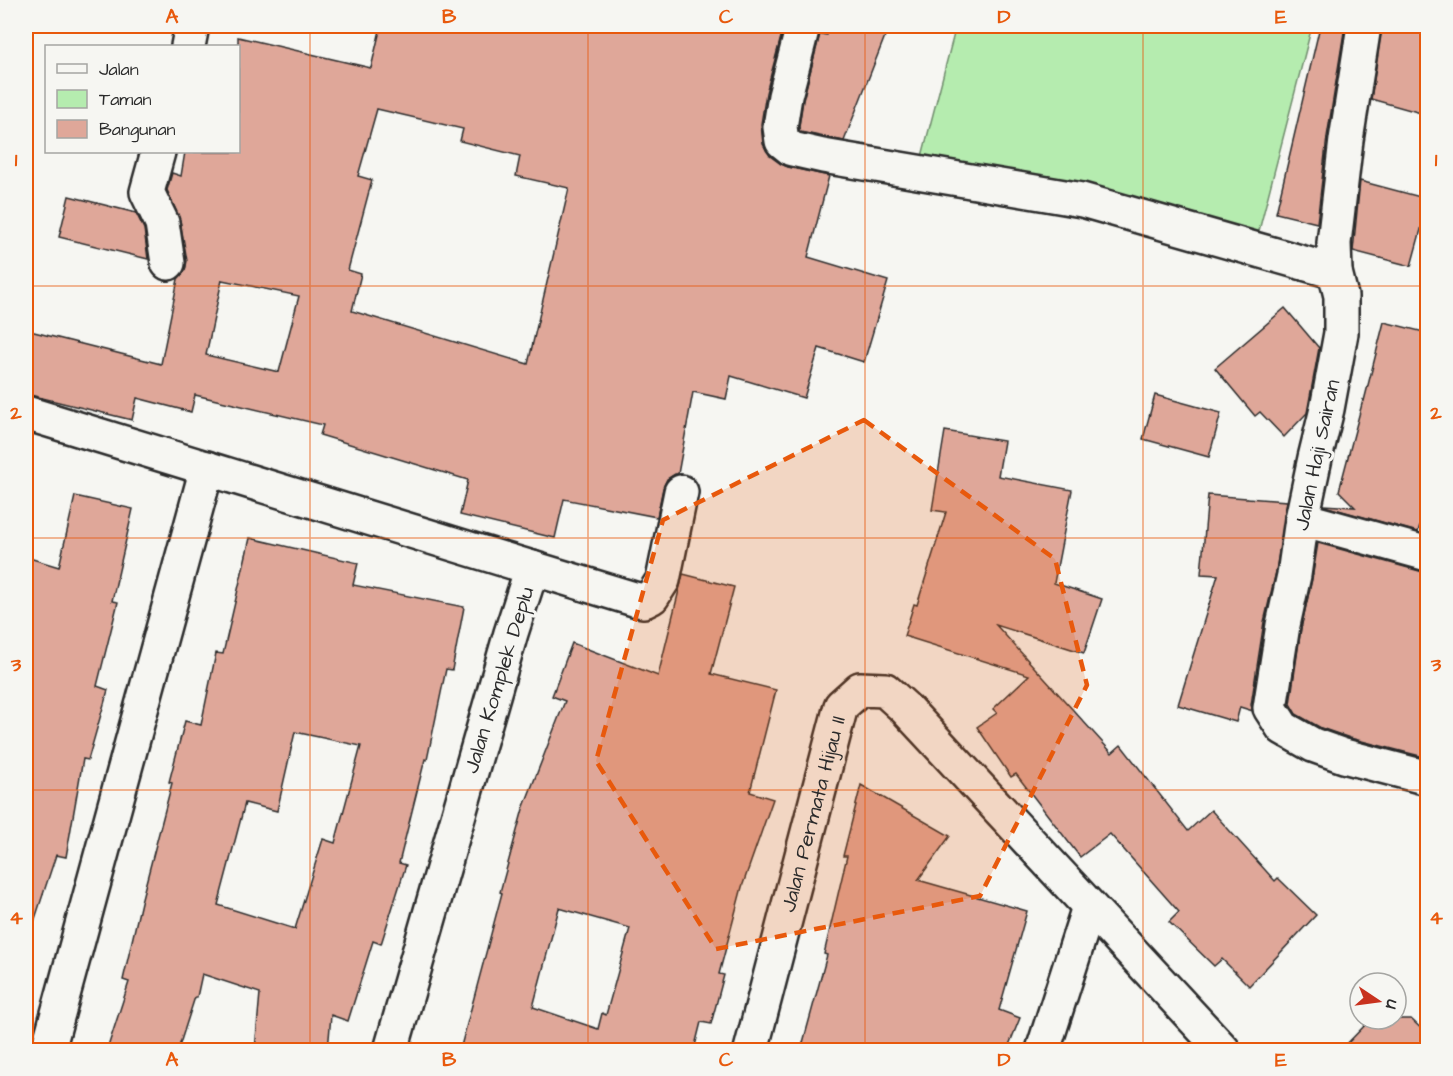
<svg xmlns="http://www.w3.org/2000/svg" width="1453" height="1076" font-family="'Architects Daughter',sans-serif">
<rect width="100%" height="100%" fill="#f6f6f2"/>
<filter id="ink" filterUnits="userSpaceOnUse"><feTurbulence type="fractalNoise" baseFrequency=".0167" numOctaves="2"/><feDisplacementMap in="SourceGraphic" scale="12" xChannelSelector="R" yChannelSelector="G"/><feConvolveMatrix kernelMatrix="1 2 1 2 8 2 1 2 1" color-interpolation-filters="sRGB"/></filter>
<g filter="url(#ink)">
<!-- green -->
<polygon fill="#b5ecaf" stroke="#708c6d" stroke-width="1.5" points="956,26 1312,26 1253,254 919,168"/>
<!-- building -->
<g fill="#dfa799" stroke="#2b2b2b" stroke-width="1.5" fill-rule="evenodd">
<path d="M 381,26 L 784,26 L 766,93 L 761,124 L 763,144 L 770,156 L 781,164 L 788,167 L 829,176 L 808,257 L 888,281 L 864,362 L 819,348 L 804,398 L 731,376 L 726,399 L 693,392 L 678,474 L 675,474 L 667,479 L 663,488 L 657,517 L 564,499 L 555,538 L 460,515 L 468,480 L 320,435 L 323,425 L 195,395 L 191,412 L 137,398 L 132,420 L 26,394 L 26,330 L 161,364 L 178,279 L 185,270 L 187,261 L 180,220 L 167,190 L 172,173 L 181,176 L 185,152 L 238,152 L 238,37 L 371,68 ZM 377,109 L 463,129 L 460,141 L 520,156 L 516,176 L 569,188 L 528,364 L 352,311 L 361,274 L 348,270 L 372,180 L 358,176 ZM 222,280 L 299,296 L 279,372 L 206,355 Z"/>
<polygon points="830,26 889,26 844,141 800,132 799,127 803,100 820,34 827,35"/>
<polygon points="1320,26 1345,26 1327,137 1317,223 1276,213"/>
<polygon points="1382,26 1428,26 1428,115 1371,99"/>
<polygon points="1360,181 1428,199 1428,204 1411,266 1353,251"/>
<polygon points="69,196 136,213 144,229 148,259 59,237"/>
<polygon points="1285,308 1319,348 1307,413 1284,437 1260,412 1255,416 1215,368"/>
<polygon points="1384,322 1428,333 1428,498 1418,532 1324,506 1324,505 1355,507 1339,491 1363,400 1364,401"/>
<polygon points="1155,395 1221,413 1209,457 1143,439"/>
<polygon points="945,431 1004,441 998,476 1072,490 1054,583 1102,599 1084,653 996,625 1112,753 1121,745 1188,831 1211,810 1275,881 1278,878 1316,915 1249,986 1222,959 1214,966 1169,922 1179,912 1110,834 1080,857 1016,774 1011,777 977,727 997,713 993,709 1029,675 904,636 914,604 917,605 946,512 932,510"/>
<polygon points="1208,495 1287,501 1276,572 1264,622 1251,705 1253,711 1240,707 1236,722 1178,705 1218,575 1201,574"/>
<polygon points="75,496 133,509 112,601 118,602 97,686 108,690 88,760 83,759 66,857 56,855 32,928 26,927 26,557 59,567"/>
<path d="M 250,538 L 358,563 L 353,585 L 464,607 L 452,670 L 446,669 L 427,760 L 425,759 L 399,863 L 406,865 L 381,944 L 373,941 L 348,1021 L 331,1015 L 328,1050 L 255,1050 L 260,993 L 202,974 L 197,997 L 195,997 L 178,1050 L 107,1050 L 129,982 L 123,980 L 141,902 L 172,783 L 169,782 L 185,721 L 201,725 L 216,653 L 223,654 ZM 295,732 L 361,746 L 335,843 L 323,839 L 295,929 L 218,905 L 245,803 L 277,811 Z"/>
<polygon points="1318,543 1423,572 1428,572 1428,758 1350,738 1321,728 1296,714 1290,704 1301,628 1312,579"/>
<path d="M 683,574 L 734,587 L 711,674 L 776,690 L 750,792 L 773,799 L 742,887 L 719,974 L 724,975 L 711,1024 L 701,1022 L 694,1050 L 460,1050 L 502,893 L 500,892 L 523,809 L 565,701 L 552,696 L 572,643 L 658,676 ZM 559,908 L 630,928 L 606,1015 L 602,1013 L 598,1029 L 533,1007 Z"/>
<polygon points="861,785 950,836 918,880 1027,911 999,1010 1020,1018 1007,1050 801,1050 827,955 824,954 847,856 843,856"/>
<polygon points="1371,1019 1411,1019 1428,1035 1428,1050 1341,1050"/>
</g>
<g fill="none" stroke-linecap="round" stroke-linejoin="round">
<!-- street casing -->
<g stroke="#2b2b2b" stroke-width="38">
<g id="street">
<polyline points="803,26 785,96 780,127 782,141 792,149 823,156 1082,200 1335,272"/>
<polyline points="1364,26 1346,140 1334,243 1335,272 1341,296 1341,333 1327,409 1315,458 1302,519 1294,575 1283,625 1270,708 1283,728 1313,745 1344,756 1428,778"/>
<polyline points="188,46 192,26"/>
<polyline points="158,152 147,192 162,223 168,263"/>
<polyline points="26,413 532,568 511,633 391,1050"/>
<polyline points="1302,519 1428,554"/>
<polyline points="532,568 634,599 644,601 652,597 663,580 681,492"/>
<polyline points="48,1050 207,468"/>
<path id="s1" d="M 751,1050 L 841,706 L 860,689 L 885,690 L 906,709 L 1223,1050"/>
<polyline points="1043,1050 1089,907"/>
</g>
</g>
<!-- street -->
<use href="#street" stroke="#f6f6f2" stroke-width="33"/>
</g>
</g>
<!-- marked area -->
<path fill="#e8590c" fill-opacity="0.2" stroke="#e8590c" stroke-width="4.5" stroke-dasharray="12 8" stroke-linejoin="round" d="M 864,420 L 1055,559 L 1087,685 L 980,896 L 716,949 L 596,761 L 663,520 Z"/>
<!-- grid -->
<path fill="none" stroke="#e8590c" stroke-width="1.5" stroke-opacity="0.55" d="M 310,26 L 310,1050M 588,26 L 588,1050M 865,26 L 865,1050M 1143,26 L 1143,1050M 26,286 L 1428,286M 26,538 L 1428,538M 26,790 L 1428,790"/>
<g text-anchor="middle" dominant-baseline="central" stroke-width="6" stroke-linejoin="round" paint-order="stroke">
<!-- street labels -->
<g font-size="21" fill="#2b2b2b" stroke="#f6f6f2">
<text transform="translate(1317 455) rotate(-78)">Jalan Haji Sairan</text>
<text transform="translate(499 680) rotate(-73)">Jalan Komplek Deplu</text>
<text stroke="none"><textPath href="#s1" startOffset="244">Jalan Permata Hijau II</textPath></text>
</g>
</g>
<!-- margin -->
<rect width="1453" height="1076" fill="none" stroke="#f6f6f2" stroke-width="66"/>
<!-- legend -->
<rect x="45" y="45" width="195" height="108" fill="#f6f6f2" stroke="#a5a5a2" stroke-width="1.5"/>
<rect x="57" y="64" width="30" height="9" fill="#f6f6f2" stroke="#a5a5a2" stroke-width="1.5"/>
<text x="99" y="75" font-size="18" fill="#2b2b2b">Jalan</text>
<rect x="57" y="90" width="30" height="18" fill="#b5ecaf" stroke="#a5a5a2" stroke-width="1.5"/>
<text x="99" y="105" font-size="18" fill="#2b2b2b">Taman</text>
<rect x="57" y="120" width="30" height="18" fill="#dfa799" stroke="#a5a5a2" stroke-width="1.5"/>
<text x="99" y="135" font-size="18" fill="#2b2b2b">Bangunan</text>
<!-- north arrow -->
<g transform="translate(1378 1001) rotate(103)"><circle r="28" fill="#f6f6f2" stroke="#a5a5a2" stroke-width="1.5"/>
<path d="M0-4.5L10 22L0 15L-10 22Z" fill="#c8321e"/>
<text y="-9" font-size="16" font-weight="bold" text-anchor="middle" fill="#2b2b2b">U</text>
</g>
<rect x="33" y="33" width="1387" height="1010" fill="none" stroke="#e8590c" stroke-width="2"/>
<g font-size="20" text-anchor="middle" font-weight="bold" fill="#e8590c">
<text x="172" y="23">A</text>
<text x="449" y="23">B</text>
<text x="726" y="23">C</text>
<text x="1004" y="23">D</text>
<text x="1281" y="23">E</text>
<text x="16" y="166">1</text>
<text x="1436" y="166">1</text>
<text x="16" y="419">2</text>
<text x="1436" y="419">2</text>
<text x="16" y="671">3</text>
<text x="1436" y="671">3</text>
<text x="16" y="924">4</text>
<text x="1436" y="924">4</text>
<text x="172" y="1066">A</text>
<text x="449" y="1066">B</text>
<text x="726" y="1066">C</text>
<text x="1004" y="1066">D</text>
<text x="1281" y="1066">E</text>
</g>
</svg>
